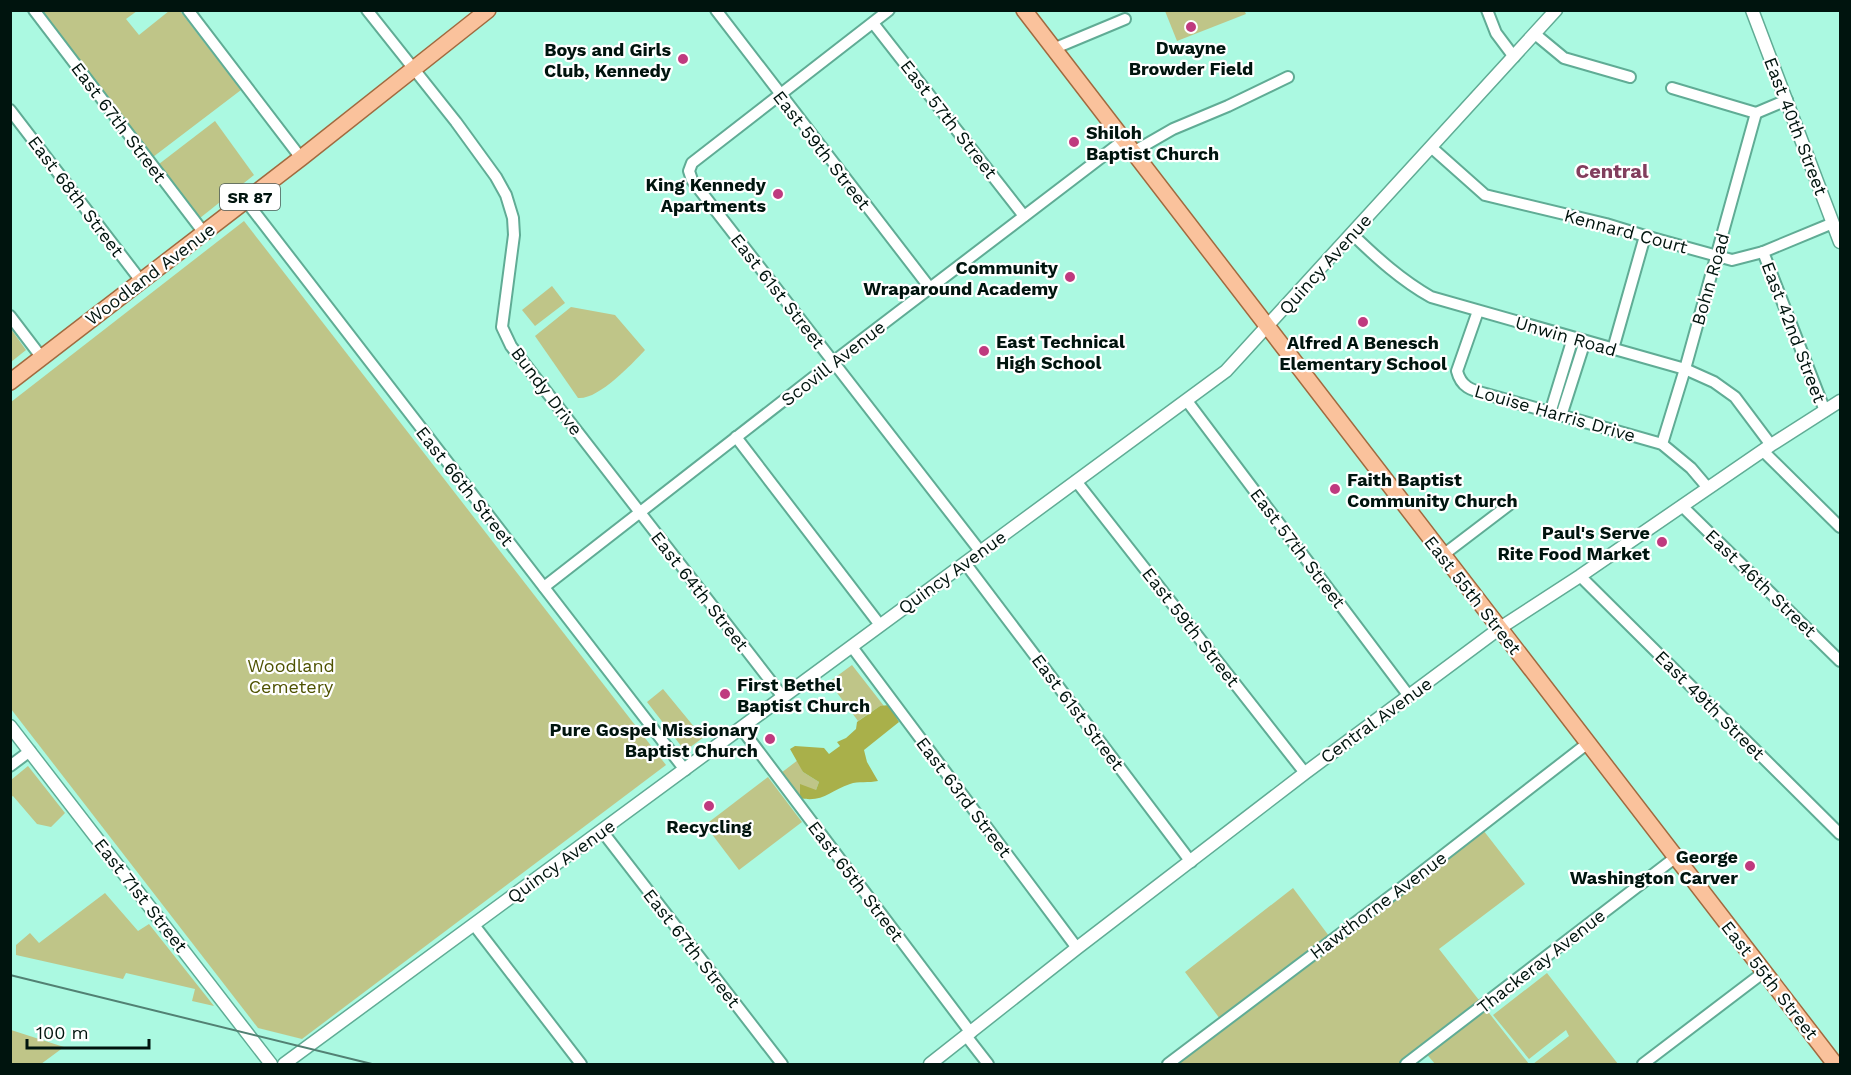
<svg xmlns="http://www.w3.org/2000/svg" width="1851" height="1075" font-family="'Work Sans',sans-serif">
<rect width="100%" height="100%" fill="#abf9e1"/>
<!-- green -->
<g fill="#bfc588">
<polygon points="1244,10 1246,14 1177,41 1165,11"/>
<polygon points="41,11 137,11 126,19 139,35 169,11 180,11 241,90 153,157"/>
<polygon points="215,121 254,175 200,218 159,164"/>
<polygon points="244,221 666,765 302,1039 258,1028 11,709 11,402"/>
<polygon points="552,286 565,303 535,326 522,310"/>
<path d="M 571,307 L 615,315 L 645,350 C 631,365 598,400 578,398 L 535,336 Z"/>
<polygon points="11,329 26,350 11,362 10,329"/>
<polygon points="852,665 884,706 880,706 858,721 829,682"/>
<polygon points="663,689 700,734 706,730 708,734 685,751 647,702"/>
<polygon points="798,760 803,772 819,782 816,790 800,798 781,773"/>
<polygon points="28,766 65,813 51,827 37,824 13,796 11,797 11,780"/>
<polygon points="768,777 802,822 739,870 705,825"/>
<polygon points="1480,826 1525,884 1439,949 1529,1064 1435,1064 1424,1051 1406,1064 1168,1064 1223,1023 1185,972 1293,888 1332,940"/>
<polygon points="105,893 138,931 149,924 214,1006 192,1001 195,989 126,973 123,979 16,955 16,945 30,933 39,943"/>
<polygon points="1547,973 1618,1064 1533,1064 1569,1036 1566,1030 1529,1059 1493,1015"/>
<polygon points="10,1030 11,1030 64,1047 41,1064 11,1064"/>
</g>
<!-- forest -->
<path fill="#a9b04a" d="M 889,705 L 899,722 L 864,750 L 867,762 L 878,781 C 869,783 858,781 850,784 C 830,791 822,803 800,798 L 800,784 L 816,790 L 819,782 L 803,772 L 790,749 L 795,746 L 824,748 L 829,754 L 840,746 L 837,742 L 846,738 L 856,729 L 857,722 L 880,706 Z"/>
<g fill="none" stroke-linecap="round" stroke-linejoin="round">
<!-- minor casing -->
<g stroke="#60ac95" stroke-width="14">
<g id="minor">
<polyline points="34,10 204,233"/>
<polyline points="188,10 301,158"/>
<polyline points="367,10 456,122 496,177 506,195 513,218 514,235 502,327 511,346 783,697"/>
<polyline points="716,10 930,288"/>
<polyline points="889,10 692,163 689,171 692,180 980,551"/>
<polyline points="1487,10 1496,33 1514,57"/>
<polyline points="873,23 1024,216"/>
<polyline points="1535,34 1564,58 1630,77"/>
<polyline points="1053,49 1125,19"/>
<polyline points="1672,88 1756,113 1787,100"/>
<polyline points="10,110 141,281"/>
<polyline points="1431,147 1485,195 1606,224 1645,236 1732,260 1763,252 1833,223"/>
<polyline points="1133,152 1173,129 1228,106 1288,77"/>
<polyline points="246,201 685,770"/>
<path d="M 1352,234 C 1377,258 1401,280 1431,297 L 1685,369 L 1714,382 L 1735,397 L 1771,445"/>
<polyline points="1763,252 1825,411"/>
<path d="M 1478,311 L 1457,371 C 1461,387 1471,390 1486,394 L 1662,444 L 1691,468 L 1708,488"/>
<polyline points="10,316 42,358"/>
<polyline points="1613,349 1645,236"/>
<polyline points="1187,401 1409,696"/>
<polyline points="1550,413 1573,338"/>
<polyline points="1561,416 1585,341"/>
<polyline points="736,437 880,625"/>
<polyline points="1662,444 1685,369 1756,113"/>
<polyline points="1763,451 1840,527"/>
<polyline points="1076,481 1305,773"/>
<polyline points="1682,506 1840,661"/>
<polyline points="1443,555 1510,504"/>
<polyline points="965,563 1191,862"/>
<polyline points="1580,576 1840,834"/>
<polyline points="544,587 833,362 1124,140"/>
<polyline points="852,647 1077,948"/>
<polyline points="741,728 971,1033"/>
<polyline points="10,766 30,751"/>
<polyline points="602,831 782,1064"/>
<polyline points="474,925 581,1064"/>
<polyline points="967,1037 988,1064"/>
<polyline points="1168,1064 1396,892 1588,743"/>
<polyline points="1406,1064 1676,857"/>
<polyline points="1643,1064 1764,972"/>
</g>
</g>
<!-- tertiary casing -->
<g stroke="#60ac95" stroke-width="15">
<g id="tertiary">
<polyline points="1752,10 1840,242"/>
<polyline points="10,726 271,1064"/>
<polyline points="284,1064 1226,371 1556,10"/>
<polyline points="930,1064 1077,948 1305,773 1500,628 1580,576 1771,445 1840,401"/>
</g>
</g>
<!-- primary casing -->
<g stroke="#a16a3f" stroke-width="18">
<g id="primary">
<polyline points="1024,10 1835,1064"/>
<polyline points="10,382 301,158 488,10"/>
</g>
</g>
<!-- minor -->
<use href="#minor" stroke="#fff" stroke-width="10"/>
<!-- tertiary -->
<use href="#tertiary" stroke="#fff" stroke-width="12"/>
<!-- primary -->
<use href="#primary" stroke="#fac29c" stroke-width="15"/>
<!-- rail -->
<polyline stroke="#528173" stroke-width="2" points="10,975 372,1064"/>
</g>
<!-- markers -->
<g fill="#bf3a7f" stroke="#fff" stroke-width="2">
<circle cx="1191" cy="27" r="6"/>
<circle cx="683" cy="59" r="6"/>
<circle cx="1074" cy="142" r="6"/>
<circle cx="778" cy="194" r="6"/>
<circle cx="1070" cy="277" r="6"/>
<circle cx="1363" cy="322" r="6"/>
<circle cx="984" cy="351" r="6"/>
<circle cx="1335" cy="489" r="6"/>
<circle cx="1662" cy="542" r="6"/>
<circle cx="725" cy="694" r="6"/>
<circle cx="770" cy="739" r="6"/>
<circle cx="709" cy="806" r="6"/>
<circle cx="1750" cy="866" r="6"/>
</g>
<g text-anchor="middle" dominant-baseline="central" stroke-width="4.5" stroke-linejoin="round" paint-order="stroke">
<!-- shield labels -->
<rect fill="#fff" stroke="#4c5a56" stroke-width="1.5" x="220" y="184" width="60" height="26" rx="4.5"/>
<g font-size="16" font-weight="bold" fill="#00140e">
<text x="250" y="197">SR 87</text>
</g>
<!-- poi labels -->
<g font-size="18" font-weight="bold" fill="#00140e" stroke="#fff" text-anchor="end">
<text x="1191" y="47" text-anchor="middle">Dwayne<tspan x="1191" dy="21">Browder Field</tspan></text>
<text x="671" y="49">Boys and Girls<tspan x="671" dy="21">Club, Kennedy</tspan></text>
<text x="1086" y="132" text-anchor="start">Shiloh<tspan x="1086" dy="21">Baptist Church</tspan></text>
<text x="766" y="184">King Kennedy<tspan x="766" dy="21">Apartments</tspan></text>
<text x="1058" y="267">Community<tspan x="1058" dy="21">Wraparound Academy</tspan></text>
<text x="996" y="341" text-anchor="start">East Technical<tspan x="996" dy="21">High School</tspan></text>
<text x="1363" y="342" text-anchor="middle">Alfred A Benesch<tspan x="1363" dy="21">Elementary School</tspan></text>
<text x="1347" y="479" text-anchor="start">Faith Baptist<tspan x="1347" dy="21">Community Church</tspan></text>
<text x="1650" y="532">Paul's Serve<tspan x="1650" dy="21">Rite Food Market</tspan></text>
<text x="737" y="684" text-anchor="start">First Bethel<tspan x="737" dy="21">Baptist Church</tspan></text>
<text x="758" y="729">Pure Gospel Missionary<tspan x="758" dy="21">Baptist Church</tspan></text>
<text x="709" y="826" text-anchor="middle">Recycling</text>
<text x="1738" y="856">George<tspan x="1738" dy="21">Washington Carver</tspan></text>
</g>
<!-- street labels -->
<g font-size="18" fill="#00140e" stroke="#fff">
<text transform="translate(949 119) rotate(52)">East 57th Street</text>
<text transform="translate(119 122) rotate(53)">East 67th Street</text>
<text transform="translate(1796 126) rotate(69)">East 40th Street</text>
<text transform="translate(822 150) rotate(52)">East 59th Street</text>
<text transform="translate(76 196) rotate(53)">East 68th Street</text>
<text transform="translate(1626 231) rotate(15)">Kennard Court</text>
<text transform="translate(1325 264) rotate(-48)">Quincy Avenue</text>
<text transform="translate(150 274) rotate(-37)">Woodland Avenue</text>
<text transform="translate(1710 279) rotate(-74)">Bohn Road</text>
<text transform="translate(778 291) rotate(52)">East 61st Street</text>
<text transform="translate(1794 332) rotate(69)">East 42nd Street</text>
<text transform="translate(1566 336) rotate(16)">Unwin Road</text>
<text transform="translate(833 363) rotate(-38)">Scovill Avenue</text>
<text transform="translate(547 391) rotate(53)">Bundy Drive</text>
<text transform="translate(1555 413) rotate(16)">Louise Harris Drive</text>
<text transform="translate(465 486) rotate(52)">East 66th Street</text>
<text transform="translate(1298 548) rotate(53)">East 57th Street</text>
<text transform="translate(952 572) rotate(-36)">Quincy Avenue</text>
<text transform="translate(1761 583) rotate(44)">East 46th Street</text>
<text transform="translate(700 591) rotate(52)">East 64th Street</text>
<text transform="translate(1473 595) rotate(52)">East 55th Street</text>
<text transform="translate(1191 627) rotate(52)">East 59th Street</text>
<text transform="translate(1710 705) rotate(45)">East 49th Street</text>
<text transform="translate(1078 712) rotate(53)">East 61st Street</text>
<text transform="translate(1376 720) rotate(-36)">Central Avenue</text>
<text transform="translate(964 797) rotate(53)">East 63rd Street</text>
<text transform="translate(561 861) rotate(-36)">Quincy Avenue</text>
<text transform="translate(856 881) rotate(53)">East 65th Street</text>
<text transform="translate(141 895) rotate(52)">East 71st Street</text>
<text transform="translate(1378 905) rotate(-37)">Hawthorne Avenue</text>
<text transform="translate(692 948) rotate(52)">East 67th Street</text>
<text transform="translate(1541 961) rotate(-38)">Thackeray Avenue</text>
<text transform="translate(1770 980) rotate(52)">East 55th Street</text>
</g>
<!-- park labels -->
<g font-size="18" fill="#4e5201" stroke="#fff">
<text x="291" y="665">Woodland<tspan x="291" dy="21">Cemetery</tspan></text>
</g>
<!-- neighbourhood labels -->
<g font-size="20" font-weight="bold" fill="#813e5d" stroke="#fff">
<text x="1612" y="171">Central</text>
</g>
</g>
<!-- border -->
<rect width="1851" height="1075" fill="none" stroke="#00140e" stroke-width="24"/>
<!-- scale -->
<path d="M27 1039v9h122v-9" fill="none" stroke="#00140e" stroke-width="3"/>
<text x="36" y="1039" font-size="18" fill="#00140e" stroke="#ffffff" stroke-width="4.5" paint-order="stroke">100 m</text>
</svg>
